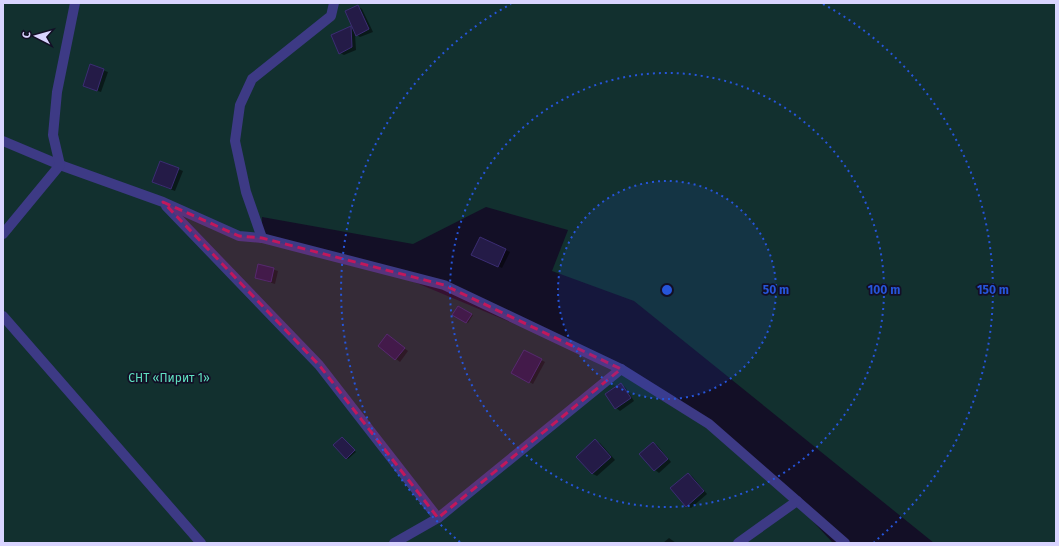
<svg xmlns="http://www.w3.org/2000/svg" width="1059" height="546" font-family="'Fira Sans',sans-serif">
<rect width="100%" height="100%" fill="#130f26"/>
<!-- green -->
<polygon fill="#12302f" points="3,3 1056,3 1056,543 934,543 634,301 552,271 568,230 486,207 413,244 262,217 262,240 412,281 603,361 711,430 807,515 833,543 3,543"/>
<!-- shadow -->
<g fill="#0007">
<polygon points="358,6 362,9 373,32 360,37 355,34 356,50 344,55 340,53 350,27 354,29"/>
<polygon points="91,66 108,72 101,92 88,88"/>
<polygon points="161,162 183,171 175,191 157,184"/>
<polygon points="480,238 510,252 502,268 477,256"/>
<polygon points="259,265 278,271 275,284 256,278"/>
<polygon points="458,307 473,315 468,323 454,315"/>
<polygon points="391,338 408,351 400,362 379,346"/>
<polygon points="524,351 545,362 533,384 513,373"/>
<polygon points="621,385 625,387 634,401 620,411 616,408 606,394"/>
<polygon points="343,439 356,452 348,459 347,458"/>
<polygon points="596,441 600,443 615,460 597,476 593,474 578,457"/>
<polygon points="653,443 657,445 671,462 659,473 655,470"/>
<polygon points="688,474 692,476 707,494 691,508 687,506"/>
<polygon points="669,538 676,543 663,543"/>
</g>
<!-- building -->
<g fill="#241b47" stroke="#3b2d73">
<polygon points="358,5 369,29 356,36 345,11"/>
<polygon points="351,26 352,47 339,54 331,35"/>
<polygon points="90,64 104,69 97,91 83,86"/>
<polygon points="160,161 179,168 171,189 152,182"/>
<polygon points="480,237 506,249 498,267 471,255"/>
<polygon points="258,264 274,268 271,282 255,278"/>
<polygon points="458,306 472,314 466,323 452,315"/>
<polygon points="387,334 405,348 395,360 378,346"/>
<polygon points="524,350 542,359 529,383 511,373"/>
<polygon points="621,383 631,398 615,409 605,394"/>
<polygon points="342,437 355,450 346,459 333,445"/>
<polygon points="595,439 611,457 592,474 576,457"/>
<polygon points="653,442 668,459 654,471 639,454"/>
<polygon points="688,473 704,491 686,507 670,488"/>
</g>
<g fill="none" stroke-linecap="round" stroke-linejoin="round">
<!-- minor -->
<g stroke="#3d3a85" stroke-width="10">
<polyline points="3,141 60,165 163,202 239,236 262,238 444,285 621,369 709,424 845,543"/>
<polyline points="166,206 319,365 438,518"/>
<polyline points="3,234 60,165 53,135 57,92 75,3"/>
<polyline points="262,238 246,192 235,141 240,105 252,79 331,16 334,3"/>
<polyline points="3,316 201,543"/>
<polyline points="394,543 438,518 621,369"/>
<polyline points="738,543 797,501"/>
</g>
</g>
<!-- marked area -->
<path fill="#c2185b" fill-opacity="0.2" stroke="#c2185b" stroke-width="3" stroke-dasharray="8 5" stroke-linejoin="round" d="M 163,202 L 239,236 L 262,238 L 444,285 L 621,369 L 438,518 L 319,365 Z"/>
<!-- distance rings -->
<circle cx="667" cy="290" r="109" fill="#2655da" fill-opacity=".12"/>
<g fill="none" stroke="#2655da" stroke-width="2" stroke-dasharray="2 4">
<circle cx="667" cy="290" r="109"/>
<circle cx="667" cy="290" r="217"/>
<path d="M460 542A326 326 0 0 1 511 4M823 4A326 326 0 0 1 874 542"/>
</g>
<g text-anchor="middle" dominant-baseline="central" stroke-width="3.5" stroke-linejoin="round" paint-order="stroke">
<!-- park labels -->
<g font-size="12" fill="#5fe0c0" stroke="#130f26">
<text x="169" y="378">СНТ «Пирит 1»</text>
</g>
</g>
<circle cx="667" cy="290" r="6" fill="#2655da" stroke="#130f26" stroke-width="2"/>
<g font-size="12" text-anchor="middle" font-weight="bold" fill="#2655da" stroke="#130f26" stroke-width="3.5" stroke-linejoin="round" paint-order="stroke">
<text x="776" y="294">50 m</text>
<text x="884" y="294">100 m</text>
<text x="993" y="294">150 m</text>
</g>
<!-- border -->
<rect width="1059" height="546" fill="none" stroke="#d9d4ff" stroke-width="8"/>
<!-- north arrow -->
<g transform="translate(36 36) rotate(276)" stroke="#130f26" stroke-width="3" paint-order="stroke">
<path d="M0-3L7 15L0 10L-7 15Z" fill="#d9d4ff"/>
<text y="-6" font-size="11" font-weight="bold" text-anchor="middle" fill="#d9d4ff">С</text>
</g>
</svg>
